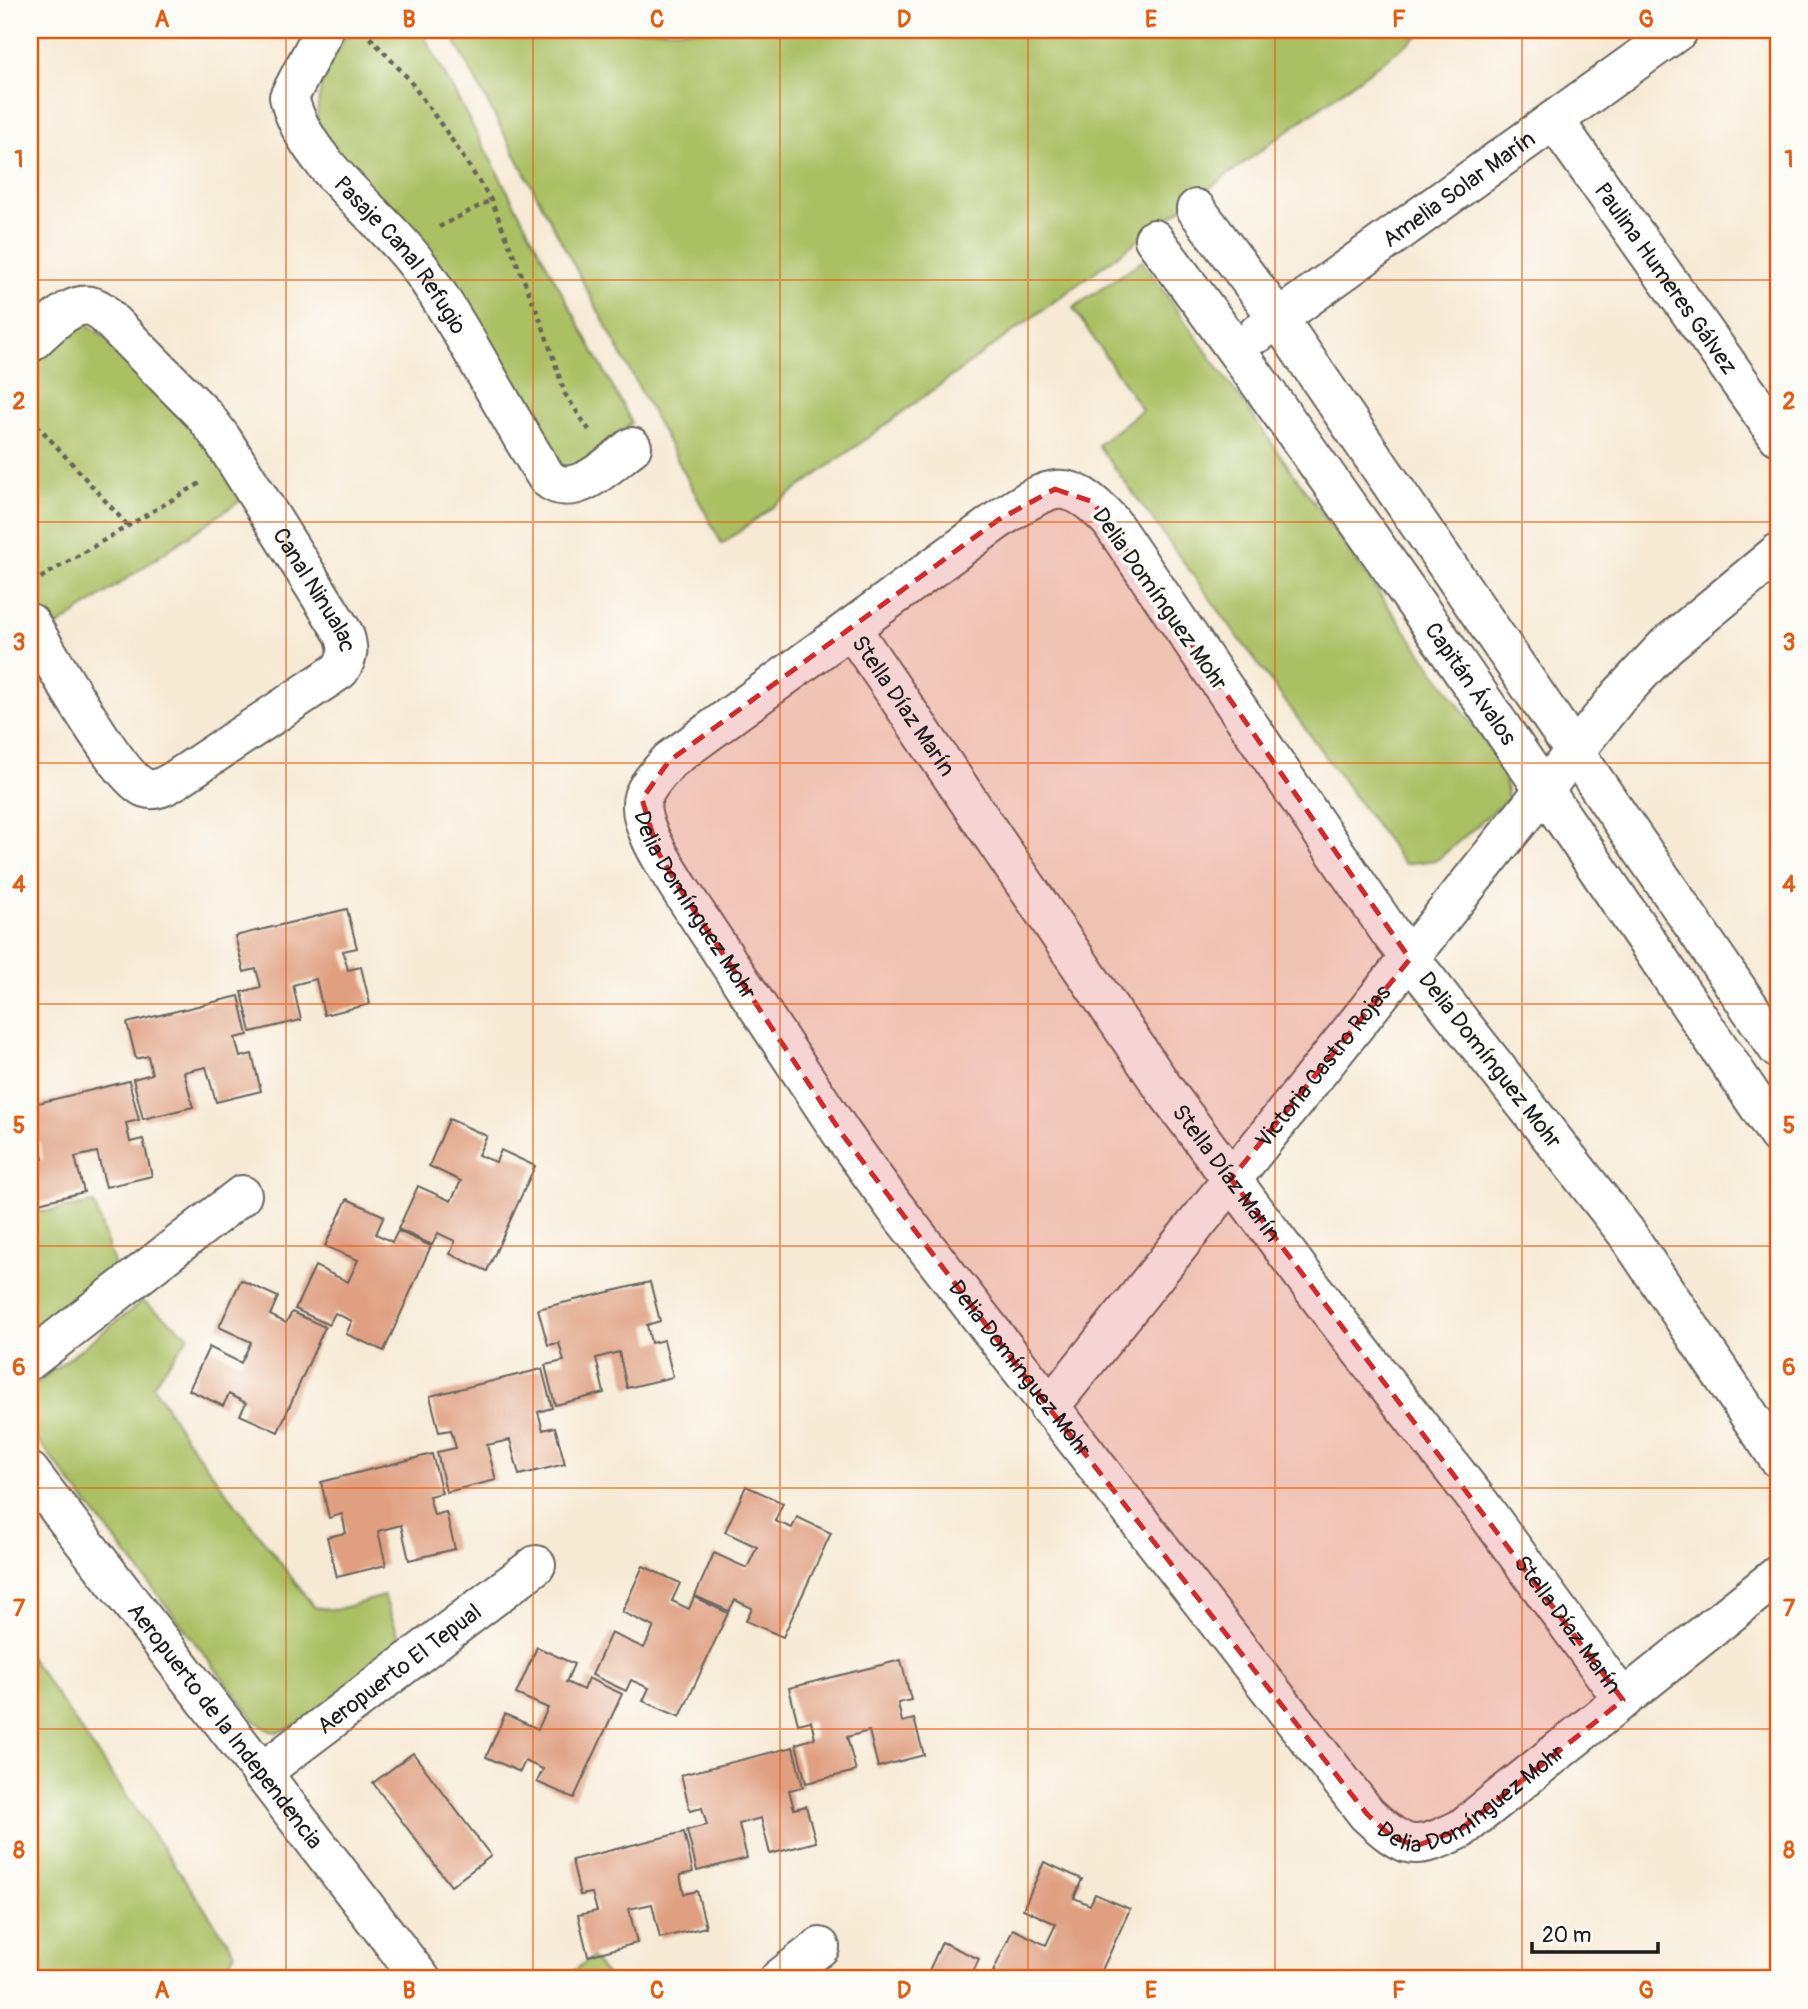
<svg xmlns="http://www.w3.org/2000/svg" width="1808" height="2009" font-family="Pangolin,sans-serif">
<rect width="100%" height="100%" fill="#fdfcf7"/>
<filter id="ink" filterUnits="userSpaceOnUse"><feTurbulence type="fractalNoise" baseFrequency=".0143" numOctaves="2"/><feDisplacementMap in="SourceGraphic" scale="14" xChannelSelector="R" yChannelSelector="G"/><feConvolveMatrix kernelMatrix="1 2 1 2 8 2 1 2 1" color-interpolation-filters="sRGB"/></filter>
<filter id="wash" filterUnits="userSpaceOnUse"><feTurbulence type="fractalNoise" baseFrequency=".00686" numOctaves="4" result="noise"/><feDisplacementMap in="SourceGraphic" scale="28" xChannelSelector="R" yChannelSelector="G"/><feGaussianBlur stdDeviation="1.57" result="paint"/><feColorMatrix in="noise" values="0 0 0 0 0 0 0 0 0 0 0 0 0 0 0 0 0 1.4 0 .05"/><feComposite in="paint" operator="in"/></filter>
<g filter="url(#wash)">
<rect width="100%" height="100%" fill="#f6ead5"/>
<!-- green -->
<g fill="#abc064" stroke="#646e40" stroke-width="2">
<path d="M 350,30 L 421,30 L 632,423 L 584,466 L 564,470 L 317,124 C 317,80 328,66 350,30 Z"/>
<polygon points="449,30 1426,30 722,544"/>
<polygon points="1142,261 1504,769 1508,799 1437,860 1404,864 1098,445 1142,410 1073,308"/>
<polygon points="83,321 149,370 244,498 49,632 30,594 30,362"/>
<polygon points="94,1203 115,1267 30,1332 30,1207 42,1212"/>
<path d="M 143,1301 L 189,1336 L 153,1385 L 184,1436 L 314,1607 L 335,1610 L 384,1596 L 402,1645 L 298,1724 C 279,1734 272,1736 256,1721 L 30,1430 L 30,1392 L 33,1386 Z"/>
<polygon points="30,1657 235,1952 221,1979 30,1979"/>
<polygon points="592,1957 609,1979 563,1979"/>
</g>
<g id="blocks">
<!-- building -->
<g fill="#df9f80">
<polygon points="347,909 357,948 343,951 348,970 361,967 370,1004 324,1015 316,979 293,985 301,1020 251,1032 242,992 261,987 256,969 244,972 235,936"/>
<polygon points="239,996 248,1035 235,1038 240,1057 252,1054 261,1091 216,1102 206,1067 184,1072 193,1107 143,1119 133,1079 152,1074 148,1056 136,1059 127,1023"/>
<polygon points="129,1081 139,1120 126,1123 130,1142 143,1139 152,1176 106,1187 97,1152 75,1157 84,1192 34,1204 30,1188 30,1163 43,1159 39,1141 30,1144 30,1105"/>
<polygon points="449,1119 487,1136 478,1155 496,1162 501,1150 535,1166 487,1271 450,1254 455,1241 438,1233 432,1245 398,1229 418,1186 451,1201 461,1181 429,1166"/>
<polygon points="347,1199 384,1216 376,1234 392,1242 398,1231 431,1246 384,1351 346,1334 352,1321 335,1313 329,1325 295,1309 315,1266 348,1282 358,1260 325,1246"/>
<polygon points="241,1280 278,1297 270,1315 286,1323 292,1312 325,1327 278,1432 240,1415 246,1403 229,1394 223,1406 189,1390 209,1347 241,1363 251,1342 219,1327"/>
<polygon points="650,1282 660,1321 647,1325 651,1343 664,1340 673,1377 627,1388 619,1352 596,1358 604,1393 555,1405 545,1365 564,1361 559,1343 548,1345 538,1309"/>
<polygon points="542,1369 552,1408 538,1412 543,1430 555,1427 565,1464 519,1475 510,1440 487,1445 496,1480 446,1492 437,1452 456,1448 451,1430 439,1432 430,1396"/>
<polygon points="432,1454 442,1493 429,1496 434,1515 446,1512 455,1549 409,1560 401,1525 378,1531 386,1565 337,1577 327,1537 346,1533 342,1514 329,1518 321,1482"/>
<polygon points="746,1486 783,1503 775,1521 792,1528 797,1517 831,1533 783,1637 746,1621 752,1608 735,1600 729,1611 695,1596 714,1553 747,1568 757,1547 725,1532"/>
<polygon points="643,1566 680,1583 672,1601 689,1609 694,1597 728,1613 680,1717 643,1701 649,1688 631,1680 626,1691 592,1675 611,1633 644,1648 654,1627 622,1612"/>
<polygon points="537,1647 574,1664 566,1682 583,1690 588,1678 622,1694 574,1798 537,1782 543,1769 525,1761 520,1772 486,1757 505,1714 538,1729 548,1708 516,1694"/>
<polygon points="901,1660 911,1700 898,1703 902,1722 914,1719 924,1755 878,1767 869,1731 847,1737 856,1771 806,1783 796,1744 815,1738 811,1721 798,1724 789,1688"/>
<polygon points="793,1747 803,1787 789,1790 794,1809 806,1806 816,1842 770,1854 761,1818 739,1824 747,1858 697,1871 687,1830 707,1825 702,1808 690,1811 681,1775"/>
<polygon points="413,1753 491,1856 451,1886 373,1783"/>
<polygon points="684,1832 693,1872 680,1875 684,1894 697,1891 706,1927 660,1938 652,1904 629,1909 637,1943 588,1956 578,1915 597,1911 592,1893 580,1895 572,1860"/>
<polygon points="1044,1862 1082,1879 1074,1898 1090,1905 1095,1894 1130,1909 1098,1979 1040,1979 1033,1976 1032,1979 1009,1979 993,1972 1013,1929 1046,1945 1056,1924 1023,1909"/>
<polygon points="942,1942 979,1959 971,1977 975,1979 925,1979"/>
</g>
</g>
</g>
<g filter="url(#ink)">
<use href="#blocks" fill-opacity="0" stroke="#68645d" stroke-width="2"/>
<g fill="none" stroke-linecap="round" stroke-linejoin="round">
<!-- street casing -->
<g stroke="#68645d" stroke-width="42">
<g id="street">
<path id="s1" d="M 324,30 L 289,97 C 305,165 381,213 420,268 C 467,335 503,409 547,478 C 574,502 610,463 632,447"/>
<path id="s2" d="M 1554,120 L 1778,436"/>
<polyline points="1196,209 1278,318 1778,1049"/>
<path id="s3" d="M 1154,239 C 1372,531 1574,834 1778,1135"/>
<path id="s4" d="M 1258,333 L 1679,30"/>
<path id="s5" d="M 30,343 C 48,328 76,292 101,311 L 204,415 L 222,439 L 344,634 C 349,649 349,656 340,670 L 175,780 C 166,785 156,792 145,788 C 119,778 48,653 30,623"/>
<path id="s6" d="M 851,628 L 1165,1090 L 1329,1310 L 1481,1505 L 1623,1700"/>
<polyline points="30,1360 242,1195"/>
<path id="s7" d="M 1049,1408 L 1619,696 L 1666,646 L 1778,553"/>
<path id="s8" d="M 1778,1458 L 1625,1231 L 1391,934 L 1111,522 C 1066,472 1048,487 998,520 L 669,761 C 660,772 648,783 643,797 C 635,821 667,868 680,889 L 842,1134 L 894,1206 L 1367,1814 C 1406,1850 1413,1852 1461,1829 L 1778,1575"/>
<path id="s9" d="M 30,1472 L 421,1979"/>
<path id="s10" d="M 261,1773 L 536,1565"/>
<polyline points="779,1979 820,1947"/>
</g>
</g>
<!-- path -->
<g stroke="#68645d" stroke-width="4.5" stroke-dasharray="5 5" stroke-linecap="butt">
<polyline points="363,30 408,78 450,137 491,200 542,324 565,394 589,430"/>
<polyline points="439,227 491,200"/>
<polyline points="30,417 128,526"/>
<polyline points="32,583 202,482"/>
</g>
<!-- street -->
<use href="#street" stroke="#fff" stroke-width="38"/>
</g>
</g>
<!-- marked area -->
<path fill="#d62828" fill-opacity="0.2" stroke="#d62828" stroke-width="5" stroke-dasharray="14 9" stroke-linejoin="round" d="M 1055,489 L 1093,502 L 1410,959 L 1231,1179 L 1623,1700 L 1461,1829 L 1416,1846 L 1392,1837 L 1367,1814 L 1049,1408 L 842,1134 L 680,889 L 658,852 L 642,799 L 669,761 L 998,520 Z"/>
<!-- grid -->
<path fill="none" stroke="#e8590c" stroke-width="2" stroke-opacity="0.55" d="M 286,30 L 286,1979M 533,30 L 533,1979M 780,30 L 780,1979M 1028,30 L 1028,1979M 1275,30 L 1275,1979M 1522,30 L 1522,1979M 30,280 L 1778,280M 30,522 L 1778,522M 30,763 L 1778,763M 30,1004 L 1778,1004M 30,1246 L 1778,1246M 30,1488 L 1778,1488M 30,1729 L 1778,1729"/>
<g text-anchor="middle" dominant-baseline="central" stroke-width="7" stroke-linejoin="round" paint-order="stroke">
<!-- street labels -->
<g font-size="23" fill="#1c1c1c" stroke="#fdfcf7">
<text stroke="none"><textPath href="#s4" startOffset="247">Amelia Solar Marín</textPath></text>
<text stroke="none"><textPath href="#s1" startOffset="271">Pasaje Canal Refugio</textPath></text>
<text stroke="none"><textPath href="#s2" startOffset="194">Paulina Humeres Gálvez</textPath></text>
<text stroke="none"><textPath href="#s5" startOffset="439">Canal Ninualac</textPath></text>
<text transform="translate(1160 599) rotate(55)">Delia Domínguez Mohr</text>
<text stroke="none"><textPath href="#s3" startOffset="546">Capitán Ávalos</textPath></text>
<text stroke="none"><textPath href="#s6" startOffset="94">Stella Díaz Marín</textPath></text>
<text stroke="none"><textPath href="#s8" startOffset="1857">Delia Domínguez Mohr</textPath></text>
<text transform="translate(1490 1060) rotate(52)">Delia Domínguez Mohr</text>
<text stroke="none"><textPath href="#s7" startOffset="438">Victoria Castro Rojas</textPath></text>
<text stroke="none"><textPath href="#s6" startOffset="662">Stella Díaz Marín</textPath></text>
<text stroke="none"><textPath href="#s8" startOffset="2424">Delia Domínguez Mohr</textPath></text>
<text stroke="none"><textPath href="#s6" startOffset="1228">Stella Díaz Marín</textPath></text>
<text stroke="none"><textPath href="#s10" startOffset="173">Aeropuerto El Tepual</textPath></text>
<text stroke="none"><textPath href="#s9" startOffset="320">Aeropuerto de la Independencia</textPath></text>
<text stroke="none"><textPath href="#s8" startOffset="3115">Delia Domínguez Mohr</textPath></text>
</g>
</g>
<!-- margin -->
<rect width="1808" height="2009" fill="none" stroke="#fdfcf7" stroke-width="77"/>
<!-- scale -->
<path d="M1532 1942v10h126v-10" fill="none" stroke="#1c1c1c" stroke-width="3.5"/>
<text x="1542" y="1942" font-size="21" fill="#1c1c1c" stroke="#fdfcf7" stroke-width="5" paint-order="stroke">20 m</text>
<rect x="38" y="38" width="1732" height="1932" fill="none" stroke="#e8590c" stroke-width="2.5"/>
<g font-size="23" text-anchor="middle" font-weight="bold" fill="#e8590c">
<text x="162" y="27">A</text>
<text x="409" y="27">B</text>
<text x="657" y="27">C</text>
<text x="904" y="27">D</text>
<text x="1151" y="27">E</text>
<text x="1399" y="27">F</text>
<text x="1646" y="27">G</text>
<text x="19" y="167">1</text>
<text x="1789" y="167">1</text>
<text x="19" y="409">2</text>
<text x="1789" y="409">2</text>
<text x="19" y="650">3</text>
<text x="1789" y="650">3</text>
<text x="19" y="892">4</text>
<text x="1789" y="892">4</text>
<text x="19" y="1133">5</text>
<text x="1789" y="1133">5</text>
<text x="19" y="1375">6</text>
<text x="1789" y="1375">6</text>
<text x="19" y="1616">7</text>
<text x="1789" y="1616">7</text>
<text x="19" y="1858">8</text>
<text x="1789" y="1858">8</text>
<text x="162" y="1998">A</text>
<text x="409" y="1998">B</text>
<text x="657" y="1998">C</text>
<text x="904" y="1998">D</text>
<text x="1151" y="1998">E</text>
<text x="1399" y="1998">F</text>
<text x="1646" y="1998">G</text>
</g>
</svg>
